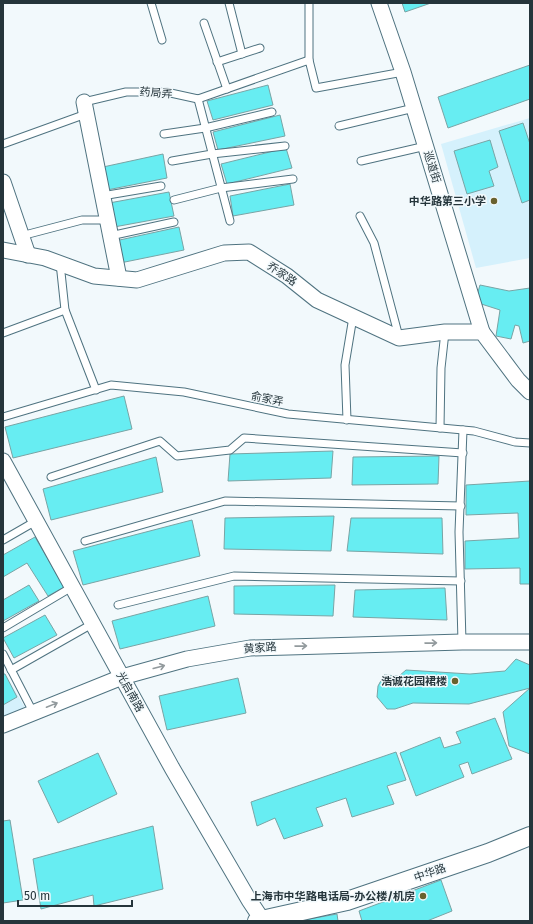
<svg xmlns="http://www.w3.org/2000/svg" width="533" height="924" font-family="'Fira Sans','Noto Sans SC',sans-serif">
<rect width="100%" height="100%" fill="#f2f9fc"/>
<!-- built -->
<g fill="#d5f1fc">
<polygon points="530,118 530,258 476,268 441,144"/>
<polygon points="3,670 27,711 3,721"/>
</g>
<!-- building -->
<g fill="#67edf2" stroke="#79a4a5">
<polygon points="402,3 431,3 405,12"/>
<polygon points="530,65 530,99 448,128 438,97"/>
<polygon points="268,85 273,105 213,120 207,101"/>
<polygon points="280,115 285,136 218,150 213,132"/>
<polygon points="523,123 530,144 530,200 522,203 499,131"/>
<polygon points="490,140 498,167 489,171 494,186 467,194 454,151"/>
<polygon points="286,148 292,168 227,184 221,164"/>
<polygon points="163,154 167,178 107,190 103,167"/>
<polygon points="290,184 294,205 233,216 230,196"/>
<polygon points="169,192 174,216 114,227 109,203"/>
<polygon points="179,227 184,250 120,263 115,241"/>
<polygon points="480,285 509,291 530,288 530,341 523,343 519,326 515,325 511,339 496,336 500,310 475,302"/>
<polygon points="124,396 132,429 13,458 5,427"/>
<polygon points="333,451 331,478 228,481 230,454"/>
<polygon points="439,456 438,484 352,485 353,457"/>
<polygon points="156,457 163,492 51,520 43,489"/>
<polygon points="530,481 530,584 520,584 520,568 465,569 465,541 519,538 518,513 466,515 466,485"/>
<polygon points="334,516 331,551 224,549 225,518"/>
<polygon points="351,518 442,518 443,554 347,551"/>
<polygon points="192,520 200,556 83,585 73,551"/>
<polygon points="35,537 64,587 48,596 27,563 3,577 3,555"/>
<polygon points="29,585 39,601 3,621 3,600"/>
<polygon points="335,585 333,616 234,614 234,586"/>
<polygon points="445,588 447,620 353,617 355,590"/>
<polygon points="208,596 215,626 120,649 112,621"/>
<polygon points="45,615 57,635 14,658 3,638"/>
<polygon points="516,659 530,665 530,688 469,704 413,703 395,709 387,709 377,697 378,686 384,675 399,676 406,670 470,674 505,671"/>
<polygon points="3,674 5,674 17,697 3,705"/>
<polygon points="238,678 246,713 167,730 159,696"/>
<polygon points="530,688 530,754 509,746 503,712"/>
<polygon points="495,718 512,759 472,774 468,762 459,765 464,777 416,796 400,753 440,737 444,748 461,743 456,732"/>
<polygon points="396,752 406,780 387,786 394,804 352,817 346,798 316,808 323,826 284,839 275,818 257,826 251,802"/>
<polygon points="98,753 117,794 58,823 38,781"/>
<polygon points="10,820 23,900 3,903 3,821"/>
<polygon points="153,826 163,889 94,906 93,895 41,909 33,859"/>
<polygon points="441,880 452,911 427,921 362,921 359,911"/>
<polygon points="337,914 338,921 298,921"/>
</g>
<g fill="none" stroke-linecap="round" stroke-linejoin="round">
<!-- service casing -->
<g stroke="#4f7380" stroke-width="9">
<g id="service">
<polyline points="151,3 162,40"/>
<polyline points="229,3 242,54"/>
<polyline points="204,23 227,89"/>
<polyline points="309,60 309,3"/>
<polyline points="217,62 260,48"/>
<polyline points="198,99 230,221"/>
<polyline points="84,102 126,92 166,92 198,99 309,60 316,88 403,72"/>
<polyline points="339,126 414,108"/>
<polyline points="164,134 205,128 272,112"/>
<polyline points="3,144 86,114"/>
<polyline points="172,161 212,154 285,146"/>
<polyline points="361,161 426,146"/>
<polyline points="102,196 161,186"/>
<polyline points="174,200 221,188 293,179"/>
<polyline points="360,216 374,243 399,337"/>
<polyline points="21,236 82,220 107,220"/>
<polyline points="110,236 174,222"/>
<polyline points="60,263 65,310 96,390"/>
<polyline points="3,333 65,310"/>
<polyline points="3,417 111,385 184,392 288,414 474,431 515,442 530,443"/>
<polyline points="347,420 345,365 353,317"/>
<polyline points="440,428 441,368 445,332"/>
<polyline points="51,477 160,441 177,456 230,450 244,438 463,453"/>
<polyline points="3,540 36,521"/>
<polyline points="85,541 225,501 461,506"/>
<polyline points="118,605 234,576 461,581"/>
<polyline points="3,628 72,587"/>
<polyline points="462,642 459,532 463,430"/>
<polyline points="3,654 33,712"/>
<polyline points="11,670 92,624"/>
</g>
</g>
<!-- minor casing -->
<g stroke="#4f7380" stroke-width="17">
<g id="minor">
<polyline points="379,3 403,72 482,332"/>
<polyline points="84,102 119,278"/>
<polyline points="3,182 28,255"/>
<polyline points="3,250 45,258 94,276 137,280 224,253 249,252 287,276 317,300 399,338 445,332 482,332 518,380 530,392"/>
<polyline points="3,461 172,768 249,900 263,921"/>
<polyline points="3,725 122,677 187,659 250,648 462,642 530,642"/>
</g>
</g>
<!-- tertiary casing -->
<g stroke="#4f7380" stroke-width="20">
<polyline id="tertiary" points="257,921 347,901 488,853 530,836"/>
</g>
<!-- service -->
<use href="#service" stroke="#fff" stroke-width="7"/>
<!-- minor -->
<use href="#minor" stroke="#fff" stroke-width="15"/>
<!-- tertiary -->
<use href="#tertiary" stroke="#fff" stroke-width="18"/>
</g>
<!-- one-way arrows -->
<defs><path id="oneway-shaft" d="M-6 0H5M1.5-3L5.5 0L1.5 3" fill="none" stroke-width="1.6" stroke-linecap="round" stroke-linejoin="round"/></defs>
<g stroke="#929a9d">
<use href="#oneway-shaft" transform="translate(431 643) rotate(-1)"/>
<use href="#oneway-shaft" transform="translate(301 646) rotate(-1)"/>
<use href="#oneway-shaft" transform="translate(159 667) rotate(-15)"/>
<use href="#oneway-shaft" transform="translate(52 705) rotate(-22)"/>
</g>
<!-- markers -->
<g fill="#69612e" stroke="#f2f9fc" stroke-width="1.5">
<circle cx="494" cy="201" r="4"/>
<circle cx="455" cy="681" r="4"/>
<circle cx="423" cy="896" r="4"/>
</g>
<g text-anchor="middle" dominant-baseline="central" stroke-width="3" stroke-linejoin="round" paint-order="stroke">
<!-- street labels -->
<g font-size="11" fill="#25353b" stroke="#f2f9fc">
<text transform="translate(156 93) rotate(4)">药局弄</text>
<text transform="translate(432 167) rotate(73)">巡道街</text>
<text transform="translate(282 274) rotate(34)">乔家路</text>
<text transform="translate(267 399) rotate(12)">俞家弄</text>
<text transform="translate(260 648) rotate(-4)">黄家路</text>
<text transform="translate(130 692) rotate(61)">光启南路</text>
<text transform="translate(430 873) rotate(-19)">中华路</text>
</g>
<!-- poi labels -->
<g font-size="11" font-weight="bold" fill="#25353b" stroke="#f2f9fc" text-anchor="end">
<text x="486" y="201">中华路第三小学</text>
<text x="447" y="681">浩诚花园裙楼</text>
<text x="415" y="896">上海市中华路电话局-办公楼/机房</text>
</g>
</g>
<!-- border -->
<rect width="533" height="924" fill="none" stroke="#25353b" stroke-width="8"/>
<!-- scale -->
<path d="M18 900v6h114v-6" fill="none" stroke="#25353b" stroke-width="2"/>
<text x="24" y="900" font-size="12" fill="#25353b" stroke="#f2f9fc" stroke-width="3" paint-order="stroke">50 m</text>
</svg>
